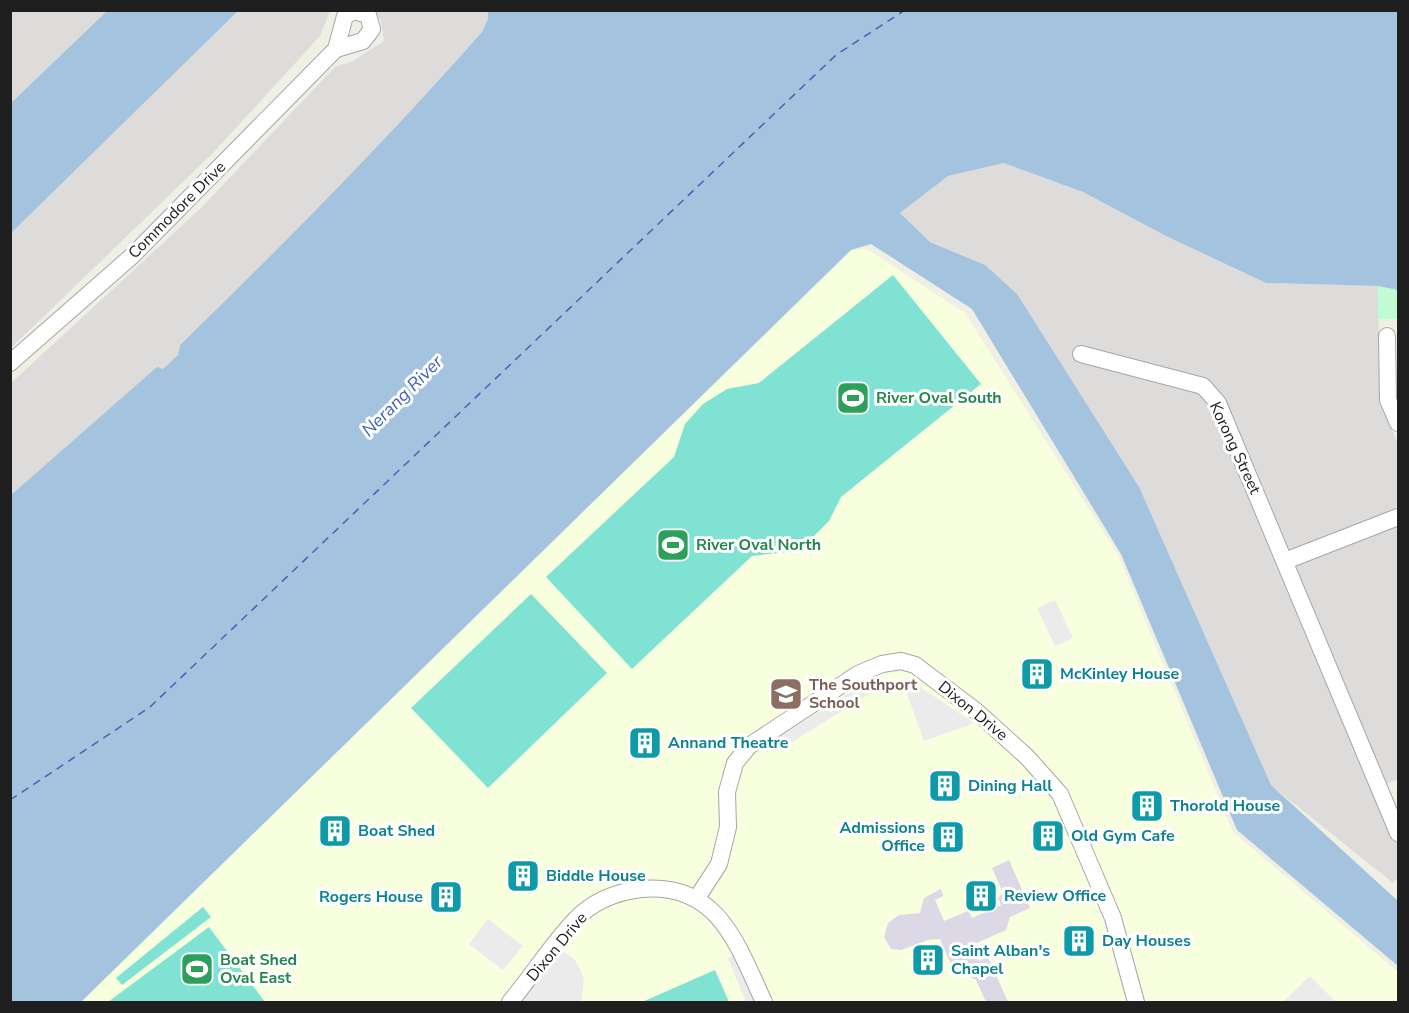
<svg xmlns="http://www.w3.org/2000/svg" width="1409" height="1013" font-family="'Nunito Sans',sans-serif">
<rect width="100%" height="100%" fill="#f0efe4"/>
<!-- residential -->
<g fill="#dddcdb">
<polygon points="11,11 107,11 11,103"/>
<polygon points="238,11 330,11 320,36 213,153 11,348 10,233"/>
<polygon points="373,11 488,11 488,19 482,32 403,121 293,236 180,345 179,355 163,369 157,368 11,495 11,383 200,209 335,67 353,61 384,41 381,20"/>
<polygon points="1004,163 1083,192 1168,237 1266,283 1378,286 1380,399 1398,445 1398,779 1375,789 1398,845 1398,878 1393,883 1271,785 1139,488 985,265 930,242 900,213 948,176"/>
</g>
<!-- education -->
<polygon fill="#f7ffde" points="867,249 965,313 1118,555 1233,832 1398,972 1398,1002 81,1002 851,250"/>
<!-- park -->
<polygon fill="#bffcd2" points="1378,286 1398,290 1398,319 1378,319"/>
<!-- pitch -->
<g fill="#7fe2d3">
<polygon points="893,275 981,384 841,497 829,521 810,540 787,552 752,556 632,669 546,577 674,457 685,424 703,404 727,389 759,383"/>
<polygon points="531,594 607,673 488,788 411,708"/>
<polygon points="203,907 211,917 122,985 116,978"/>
<polygon points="209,927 265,1002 108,1002"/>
<polygon points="715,970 729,1002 642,1002"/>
</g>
<!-- parking -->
<g fill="#ebebeb">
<polygon points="1055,600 1073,638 1055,646 1037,608"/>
<polygon points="907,678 974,723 924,741 902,680"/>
<polygon points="862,685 869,694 784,747 778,738"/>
<polygon points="488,919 523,946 503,970 469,944"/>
<polygon points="555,946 574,959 579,967 584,979 581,1002 510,1002"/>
<polygon points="738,953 759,1002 746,1002 728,958"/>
<polygon points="1310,976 1336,1002 1283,1002"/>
</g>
<!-- plaza -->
<polygon fill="#dcd8e6" points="1009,860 1030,908 1010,917 1006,930 972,945 979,961 988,957 1008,1002 986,1002 976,980 964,973 956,976 940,939 928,940 901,950 891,949 884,937 888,923 899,915 920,913 924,898 941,889 943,896 935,900 944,921 968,911 972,918 1001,905 998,898 1003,893 992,868"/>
<!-- water -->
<g fill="#a3c3df">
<polygon points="107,11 238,11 11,233 11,103"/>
<path d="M 488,11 L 1398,11 L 1398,290 L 1378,286 L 1266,283 L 1168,237 L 1083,192 L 1004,163 L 948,176 L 900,213 L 930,242 L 985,265 L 1017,294 L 1139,487 L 1271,785 L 1398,901 L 1398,966 L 1237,830 L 1121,554 L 972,309 L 871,244 L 851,250 L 81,1002 L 11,1002 L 11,495 L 157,367 L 163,369 L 178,355 L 180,345 C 284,244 386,141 482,32 L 488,19 Z"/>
</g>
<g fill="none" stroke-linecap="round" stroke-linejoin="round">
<!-- ferry -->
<polyline stroke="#4663b3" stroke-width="1.5" stroke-dasharray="8 6" stroke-linecap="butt" points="10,800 150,707 836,55 905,10"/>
<!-- street casing -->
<g stroke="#a6a6a6" stroke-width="18">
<g id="street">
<polyline points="1387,336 1388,400 1398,423"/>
<polyline points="1081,354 1203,386 1218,403 1398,833"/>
<polyline points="10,363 132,256 336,49 363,41 372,29 368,15 354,11 345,16 336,49"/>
<polyline points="1285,561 1398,517"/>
<polyline points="697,898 719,864 728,827 727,792 735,763 749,746 858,674 882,664 901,661 915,665 976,711 1027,757 1060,794 1113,918 1136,1002"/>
<path d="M 510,1002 C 532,976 551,945 575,920 C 592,902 616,892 641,889 C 718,882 737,944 764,1002"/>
</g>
</g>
<!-- street -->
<use href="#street" stroke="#fff" stroke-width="16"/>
</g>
<!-- icons -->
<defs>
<g id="stadium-square" transform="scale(1.725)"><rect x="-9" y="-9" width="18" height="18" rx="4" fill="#2e9e5b" stroke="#fff"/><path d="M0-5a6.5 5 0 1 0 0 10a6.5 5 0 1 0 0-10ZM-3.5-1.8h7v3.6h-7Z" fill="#fff"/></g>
<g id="building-square" transform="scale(1.725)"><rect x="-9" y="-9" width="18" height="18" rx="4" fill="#0f9aa8" stroke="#fff"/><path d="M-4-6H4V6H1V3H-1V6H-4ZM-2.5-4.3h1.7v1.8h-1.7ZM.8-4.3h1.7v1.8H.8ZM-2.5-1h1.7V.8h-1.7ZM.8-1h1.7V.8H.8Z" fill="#fff"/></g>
<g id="school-square" transform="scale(1.725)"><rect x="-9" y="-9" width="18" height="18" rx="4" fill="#8d6e63" stroke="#fff"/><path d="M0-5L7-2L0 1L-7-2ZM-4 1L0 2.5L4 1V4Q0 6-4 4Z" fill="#fff"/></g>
</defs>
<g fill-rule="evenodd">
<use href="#stadium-square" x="853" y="398"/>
<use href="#stadium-square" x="673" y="545"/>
<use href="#building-square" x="1037" y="674"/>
<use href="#school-square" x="786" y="694"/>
<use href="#building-square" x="645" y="743"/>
<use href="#building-square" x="945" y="786"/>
<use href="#building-square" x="1147" y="806"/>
<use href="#building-square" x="335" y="831"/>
<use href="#building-square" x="1048" y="836"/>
<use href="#building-square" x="948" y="837"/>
<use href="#building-square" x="523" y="876"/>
<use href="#building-square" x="981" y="896"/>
<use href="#building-square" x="446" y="897"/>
<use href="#building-square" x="1079" y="941"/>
<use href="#building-square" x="928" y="960"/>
<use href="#stadium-square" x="197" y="969"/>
</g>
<g text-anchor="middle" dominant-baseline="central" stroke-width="6" stroke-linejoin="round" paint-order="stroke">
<!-- street labels -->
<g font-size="16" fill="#1f1f1f" stroke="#fff">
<text transform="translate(177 210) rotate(-45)">Commodore Drive</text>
<text transform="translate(1235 448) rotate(65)">Korong Street</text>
<text transform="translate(973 711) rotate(39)">Dixon Drive</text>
<text transform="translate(557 947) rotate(-50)">Dixon Drive</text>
</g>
<!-- leisure labels -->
<g font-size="16" font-weight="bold" fill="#27864d" stroke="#fff" text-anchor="start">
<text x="876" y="398">River Oval South</text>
<text x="696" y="545">River Oval North</text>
<text x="220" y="960">Boat Shed<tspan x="220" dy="18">Oval East</tspan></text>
</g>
<!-- culture labels -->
<g font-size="16" font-weight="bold" fill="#0d838f" stroke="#fff" text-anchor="start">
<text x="1060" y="674">McKinley House</text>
<text x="668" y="743">Annand Theatre</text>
<text x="968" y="786">Dining Hall</text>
<text x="1170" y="806">Thorold House</text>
<text x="925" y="828" text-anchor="end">Admissions<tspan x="925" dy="18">Office</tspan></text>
<text x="358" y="831">Boat Shed</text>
<text x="1071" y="836">Old Gym Cafe</text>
<text x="546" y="876">Biddle House</text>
<text x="1004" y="896">Review Office</text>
<text x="423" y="897" text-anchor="end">Rogers House</text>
<text x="1102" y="941">Day Houses</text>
<text x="951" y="951">Saint Alban's<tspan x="951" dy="18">Chapel</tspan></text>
</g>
<!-- education labels -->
<g font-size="16" font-weight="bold" fill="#785e54" stroke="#fff" text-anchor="start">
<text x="809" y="685">The Southport<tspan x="809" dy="18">School</tspan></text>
</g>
<!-- water labels -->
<g font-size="18" font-style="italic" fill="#4663b3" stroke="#fff">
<text transform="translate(402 396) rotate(-45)">Nerang River</text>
</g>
</g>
<!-- border -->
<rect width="1409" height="1013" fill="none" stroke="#1f1f1f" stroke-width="24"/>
</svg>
